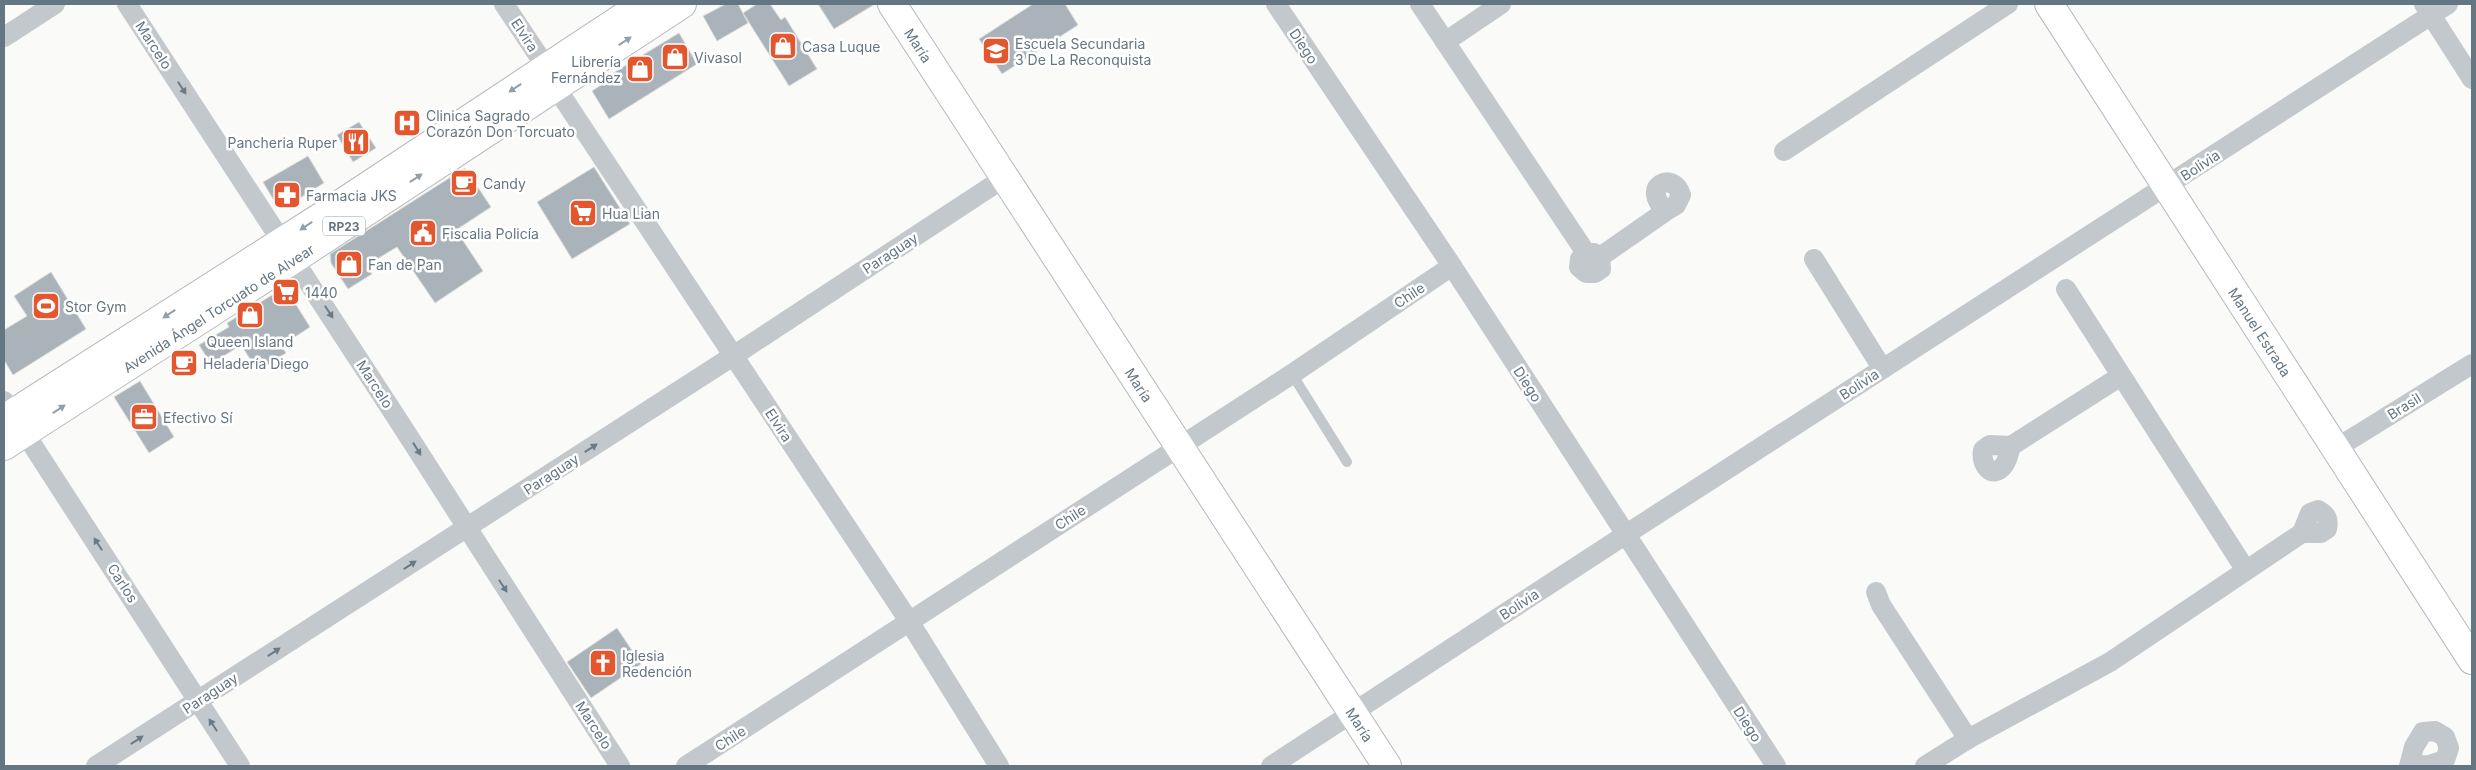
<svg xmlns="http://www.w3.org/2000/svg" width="2476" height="770" font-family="Inter,sans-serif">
<rect width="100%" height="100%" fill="#fafaf8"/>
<!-- building -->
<g fill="#aab3b9" stroke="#dcdcda">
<polygon points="726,4 738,4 748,23 717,41 703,16"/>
<polygon points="757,4 770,4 781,20 785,17 817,69 789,86 743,13"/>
<polygon points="818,4 875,4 834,29"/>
<polygon points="1033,4 1065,4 1078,25 1002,74 979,39"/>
<polygon points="679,33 697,64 609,119 592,91 601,85 600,81"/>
<polygon points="359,122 376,148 353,162 337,135"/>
<polygon points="308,156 324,183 287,206 276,204 263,182"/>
<polygon points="594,167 630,224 572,259 537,202"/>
<polygon points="465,168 491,207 456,230 483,271 435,303 397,247 367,265 372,274 348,289 331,263 330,254"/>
<polygon points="51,272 86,329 13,375 4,360 4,330 27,316 14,296"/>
<polygon points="285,287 310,327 281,346 286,353 258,371 241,345 211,364 199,345 229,327 227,323"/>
<polygon points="140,381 174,437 149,453 114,397"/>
<polygon points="617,628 641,664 591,698 567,662"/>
</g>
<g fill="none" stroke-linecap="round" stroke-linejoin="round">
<!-- secondary casing -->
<g stroke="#b3babf" stroke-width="30">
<g id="secondary">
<path id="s1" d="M 892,4 L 1387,766"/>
<path id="s2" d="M 2049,4 L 2472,660"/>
</g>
</g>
<!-- primary casing -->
<g stroke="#b5babe" stroke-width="30">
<g id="primary">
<polyline points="4,419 324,215 643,4"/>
<path id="s3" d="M 4,446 L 294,259 L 682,4"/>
</g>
</g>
<!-- lane -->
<polyline stroke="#c3c8cc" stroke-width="10" points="1292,374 1347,462"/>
<!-- street -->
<g stroke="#c3c8cc" stroke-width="20">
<polyline points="127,4 400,423 620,766"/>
<polyline points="504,4 546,67"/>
<polyline points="1276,4 1452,266 1776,766"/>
<path d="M 1420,4 L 1586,253 L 1594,253 L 1600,257 L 1666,211 L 1676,205 L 1681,195 C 1674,170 1639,186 1666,211"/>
<polyline points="2424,4 2472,79"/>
<polyline points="4,37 55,4"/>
<polyline points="1445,42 1501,4"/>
<polyline points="555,86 909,621 999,766"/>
<polyline points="1784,151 2008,4"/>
<polyline points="1586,253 1580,259 1579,267 1586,273 1595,273 1601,269 1600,257"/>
<polyline points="1814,259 1882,368"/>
<polyline points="2066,289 2245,569"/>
<polyline points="4,401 240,766"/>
<path d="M 2011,446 C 2009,452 2008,460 2004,465 C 1992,481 1980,464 1983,450 L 1990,445 L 2011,446 L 2121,376"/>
<polyline points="2335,449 2472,364"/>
<polyline points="1876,592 1881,605 1968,739"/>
<polyline points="96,766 733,356 1004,178"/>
<polyline points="686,766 1292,374 1452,266"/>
<polyline points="1271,766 1625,535 2448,4"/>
<path d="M 1925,766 L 1968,739 L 2110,662 L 2302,533 L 2321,533 L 2327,529 C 2329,519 2327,515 2318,510 L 2310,513 L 2302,533"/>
<polyline points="2409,766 2414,747 2423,732 2435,731 2445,737 2449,748 2445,760 2429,765 2410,766"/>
</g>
<!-- secondary -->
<use href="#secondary" stroke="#fff" stroke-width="28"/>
<!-- primary -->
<use href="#primary" stroke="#fff" stroke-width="28"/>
</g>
<!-- one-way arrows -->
<defs><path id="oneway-solid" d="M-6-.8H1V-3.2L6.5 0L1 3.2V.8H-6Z" transform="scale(1.25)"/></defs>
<g fill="#939fa8">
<use href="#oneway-solid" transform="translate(625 41) rotate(-33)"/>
<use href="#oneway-solid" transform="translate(515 88) rotate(146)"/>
<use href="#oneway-solid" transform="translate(416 178) rotate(-34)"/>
<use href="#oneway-solid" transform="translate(306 226) rotate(147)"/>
<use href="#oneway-solid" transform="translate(169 314) rotate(147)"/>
<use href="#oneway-solid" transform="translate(59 409) rotate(-33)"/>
</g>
<g fill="#6a7a87">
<use href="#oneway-solid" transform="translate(182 88) rotate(57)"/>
<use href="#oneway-solid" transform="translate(329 312) rotate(57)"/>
<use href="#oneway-solid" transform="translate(591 448) rotate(-33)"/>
<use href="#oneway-solid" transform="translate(417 449) rotate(58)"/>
<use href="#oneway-solid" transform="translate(98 544) rotate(-123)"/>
<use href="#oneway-solid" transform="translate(410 565) rotate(-33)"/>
<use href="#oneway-solid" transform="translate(503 586) rotate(57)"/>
<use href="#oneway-solid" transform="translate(274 652) rotate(-33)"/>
<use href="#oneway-solid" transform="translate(213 725) rotate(-123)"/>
<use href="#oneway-solid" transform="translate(137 740) rotate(-33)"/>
</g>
<!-- icons -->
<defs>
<g id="shop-square" transform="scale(1.4375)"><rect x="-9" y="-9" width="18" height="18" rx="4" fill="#e4572e" stroke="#fff"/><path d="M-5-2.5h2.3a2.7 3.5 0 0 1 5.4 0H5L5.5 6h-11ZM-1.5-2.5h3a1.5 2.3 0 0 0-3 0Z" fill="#fff"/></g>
<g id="school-square" transform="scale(1.4375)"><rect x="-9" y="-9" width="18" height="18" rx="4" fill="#e4572e" stroke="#fff"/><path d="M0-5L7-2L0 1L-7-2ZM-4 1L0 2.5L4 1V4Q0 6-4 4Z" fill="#fff"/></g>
<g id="hospital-square" transform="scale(1.4375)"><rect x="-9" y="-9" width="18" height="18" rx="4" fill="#e4572e" stroke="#fff"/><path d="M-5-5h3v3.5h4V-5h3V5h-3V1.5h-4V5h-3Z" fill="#fff"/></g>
<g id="restaurant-square" transform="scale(1.4375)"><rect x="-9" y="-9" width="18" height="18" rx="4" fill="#e4572e" stroke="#fff"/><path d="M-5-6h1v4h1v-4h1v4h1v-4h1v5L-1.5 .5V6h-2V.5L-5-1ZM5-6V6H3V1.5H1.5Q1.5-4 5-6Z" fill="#fff"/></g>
<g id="cafe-square" transform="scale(1.4375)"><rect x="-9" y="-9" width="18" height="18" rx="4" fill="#e4572e" stroke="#fff"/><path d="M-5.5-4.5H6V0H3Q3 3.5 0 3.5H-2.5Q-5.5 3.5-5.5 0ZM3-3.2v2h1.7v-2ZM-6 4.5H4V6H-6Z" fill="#fff"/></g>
<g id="pharmacy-square" transform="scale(1.4375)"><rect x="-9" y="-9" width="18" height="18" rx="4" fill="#e4572e" stroke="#fff"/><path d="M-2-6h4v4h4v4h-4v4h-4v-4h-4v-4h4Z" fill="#fff"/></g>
<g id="supermarket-square" transform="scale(1.4375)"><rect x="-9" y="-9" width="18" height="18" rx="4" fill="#e4572e" stroke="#fff"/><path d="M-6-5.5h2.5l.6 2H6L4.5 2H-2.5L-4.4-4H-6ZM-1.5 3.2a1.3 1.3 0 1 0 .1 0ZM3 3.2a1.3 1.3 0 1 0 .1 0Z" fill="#fff"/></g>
<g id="civic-square" transform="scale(1.4375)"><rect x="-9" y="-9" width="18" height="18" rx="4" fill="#e4572e" stroke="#fff"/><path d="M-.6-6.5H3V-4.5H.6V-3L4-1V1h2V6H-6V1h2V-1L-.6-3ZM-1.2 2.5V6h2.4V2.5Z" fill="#fff"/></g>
<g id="stadium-square" transform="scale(1.4375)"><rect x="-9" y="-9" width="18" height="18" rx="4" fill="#e4572e" stroke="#fff"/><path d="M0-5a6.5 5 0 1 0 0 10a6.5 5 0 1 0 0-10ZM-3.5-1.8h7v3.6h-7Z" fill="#fff"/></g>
<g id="office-square" transform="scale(1.4375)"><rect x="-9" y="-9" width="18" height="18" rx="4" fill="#e4572e" stroke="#fff"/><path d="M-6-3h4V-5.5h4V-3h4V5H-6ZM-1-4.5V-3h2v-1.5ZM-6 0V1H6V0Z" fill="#fff"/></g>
<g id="church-square" transform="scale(1.4375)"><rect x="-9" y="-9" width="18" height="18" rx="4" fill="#e4572e" stroke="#fff"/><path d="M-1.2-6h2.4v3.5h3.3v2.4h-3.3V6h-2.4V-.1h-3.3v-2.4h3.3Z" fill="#fff"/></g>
</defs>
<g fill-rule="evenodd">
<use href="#shop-square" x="783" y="46"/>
<use href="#school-square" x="996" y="51"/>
<use href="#shop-square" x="675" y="57"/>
<use href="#shop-square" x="640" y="69"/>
<use href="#hospital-square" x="407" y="123"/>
<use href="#restaurant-square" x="356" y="142"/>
<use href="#cafe-square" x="464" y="183"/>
<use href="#pharmacy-square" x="287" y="195"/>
<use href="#supermarket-square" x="583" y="213"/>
<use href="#civic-square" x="423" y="233"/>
<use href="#shop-square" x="349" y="264"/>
<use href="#supermarket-square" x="286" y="292"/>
<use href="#stadium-square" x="46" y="306"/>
<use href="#shop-square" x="250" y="315"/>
<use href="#cafe-square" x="184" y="363"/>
<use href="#office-square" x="144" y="417"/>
<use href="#church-square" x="603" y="663"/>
</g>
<g text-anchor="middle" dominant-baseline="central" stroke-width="5" stroke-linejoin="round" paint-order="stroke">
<!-- shield labels -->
<rect fill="#fff" stroke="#939fa8" stroke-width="1" x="323" y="216.5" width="42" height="19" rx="4"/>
<g font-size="12" font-weight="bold" fill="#657683">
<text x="344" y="226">RP23</text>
</g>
<!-- street labels -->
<g font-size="14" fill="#657683" stroke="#fff">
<text transform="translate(525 35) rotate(57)">Elvira</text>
<text transform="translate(154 45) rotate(57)">Marcelo</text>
<text stroke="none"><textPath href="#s1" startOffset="49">María</textPath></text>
<text transform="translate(1304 46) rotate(56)">Diego</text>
<text transform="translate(2200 165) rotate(-33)">Bolivia</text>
<text transform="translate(890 253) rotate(-33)">Paraguay</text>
<text transform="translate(1409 295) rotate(-34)">Chile</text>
<text stroke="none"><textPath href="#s3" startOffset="255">Avenida Ángel Torcuato de Alvear</textPath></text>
<text stroke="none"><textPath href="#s2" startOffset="390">Manuel Estrada</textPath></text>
<text transform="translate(375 384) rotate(57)">Marcelo</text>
<text transform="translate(1528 384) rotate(57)">Diego</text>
<text transform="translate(1859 384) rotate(-33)">Bolivia</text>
<text stroke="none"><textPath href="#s1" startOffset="454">María</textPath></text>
<text transform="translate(2404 406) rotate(-32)">Brasil</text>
<text transform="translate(779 425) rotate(57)">Elvira</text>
<text transform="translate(551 474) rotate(-33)">Paraguay</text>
<text transform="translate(1070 517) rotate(-33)">Chile</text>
<text transform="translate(123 583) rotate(57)">Carlos</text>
<text transform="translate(1519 604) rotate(-33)">Bolivia</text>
<text transform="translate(210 693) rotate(-33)">Paraguay</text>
<text transform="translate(1748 724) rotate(57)">Diego</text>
<text transform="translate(594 725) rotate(57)">Marcelo</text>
<text stroke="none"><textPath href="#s1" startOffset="859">María</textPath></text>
<text transform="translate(730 738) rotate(-33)">Chile</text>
</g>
<!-- poi labels -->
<g font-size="14" fill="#657683" stroke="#fff" text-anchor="start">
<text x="1015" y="43">Escuela Secundaria<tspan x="1015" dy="16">3 De La Reconquista</tspan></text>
<text x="802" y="46">Casa Luque</text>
<text x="694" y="57">Vivasol</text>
<text x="621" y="61" text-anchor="end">Librería<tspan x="621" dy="16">Fernández</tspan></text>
<text x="426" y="115">Clinica Sagrado<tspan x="426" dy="16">Corazón Don Torcuato</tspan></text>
<text x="337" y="142" text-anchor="end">Pancheria Ruper</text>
<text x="483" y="183">Candy</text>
<text x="306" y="195">Farmacia JKS</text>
<text x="602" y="213">Hua Lian</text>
<text x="442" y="233">Fiscalia Policía</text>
<text x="368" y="264">Fan de Pan</text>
<text x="305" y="292">1440</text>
<text x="65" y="306">Stor Gym</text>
<text x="250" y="341" text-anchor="middle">Queen Island</text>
<text x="203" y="363">Heladería Diego</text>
<text x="163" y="417">Efectivo Sí</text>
<text x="622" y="655">Iglesia<tspan x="622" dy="16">Redención</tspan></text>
</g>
</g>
<!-- border -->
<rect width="2476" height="770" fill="none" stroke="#657683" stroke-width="10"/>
</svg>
